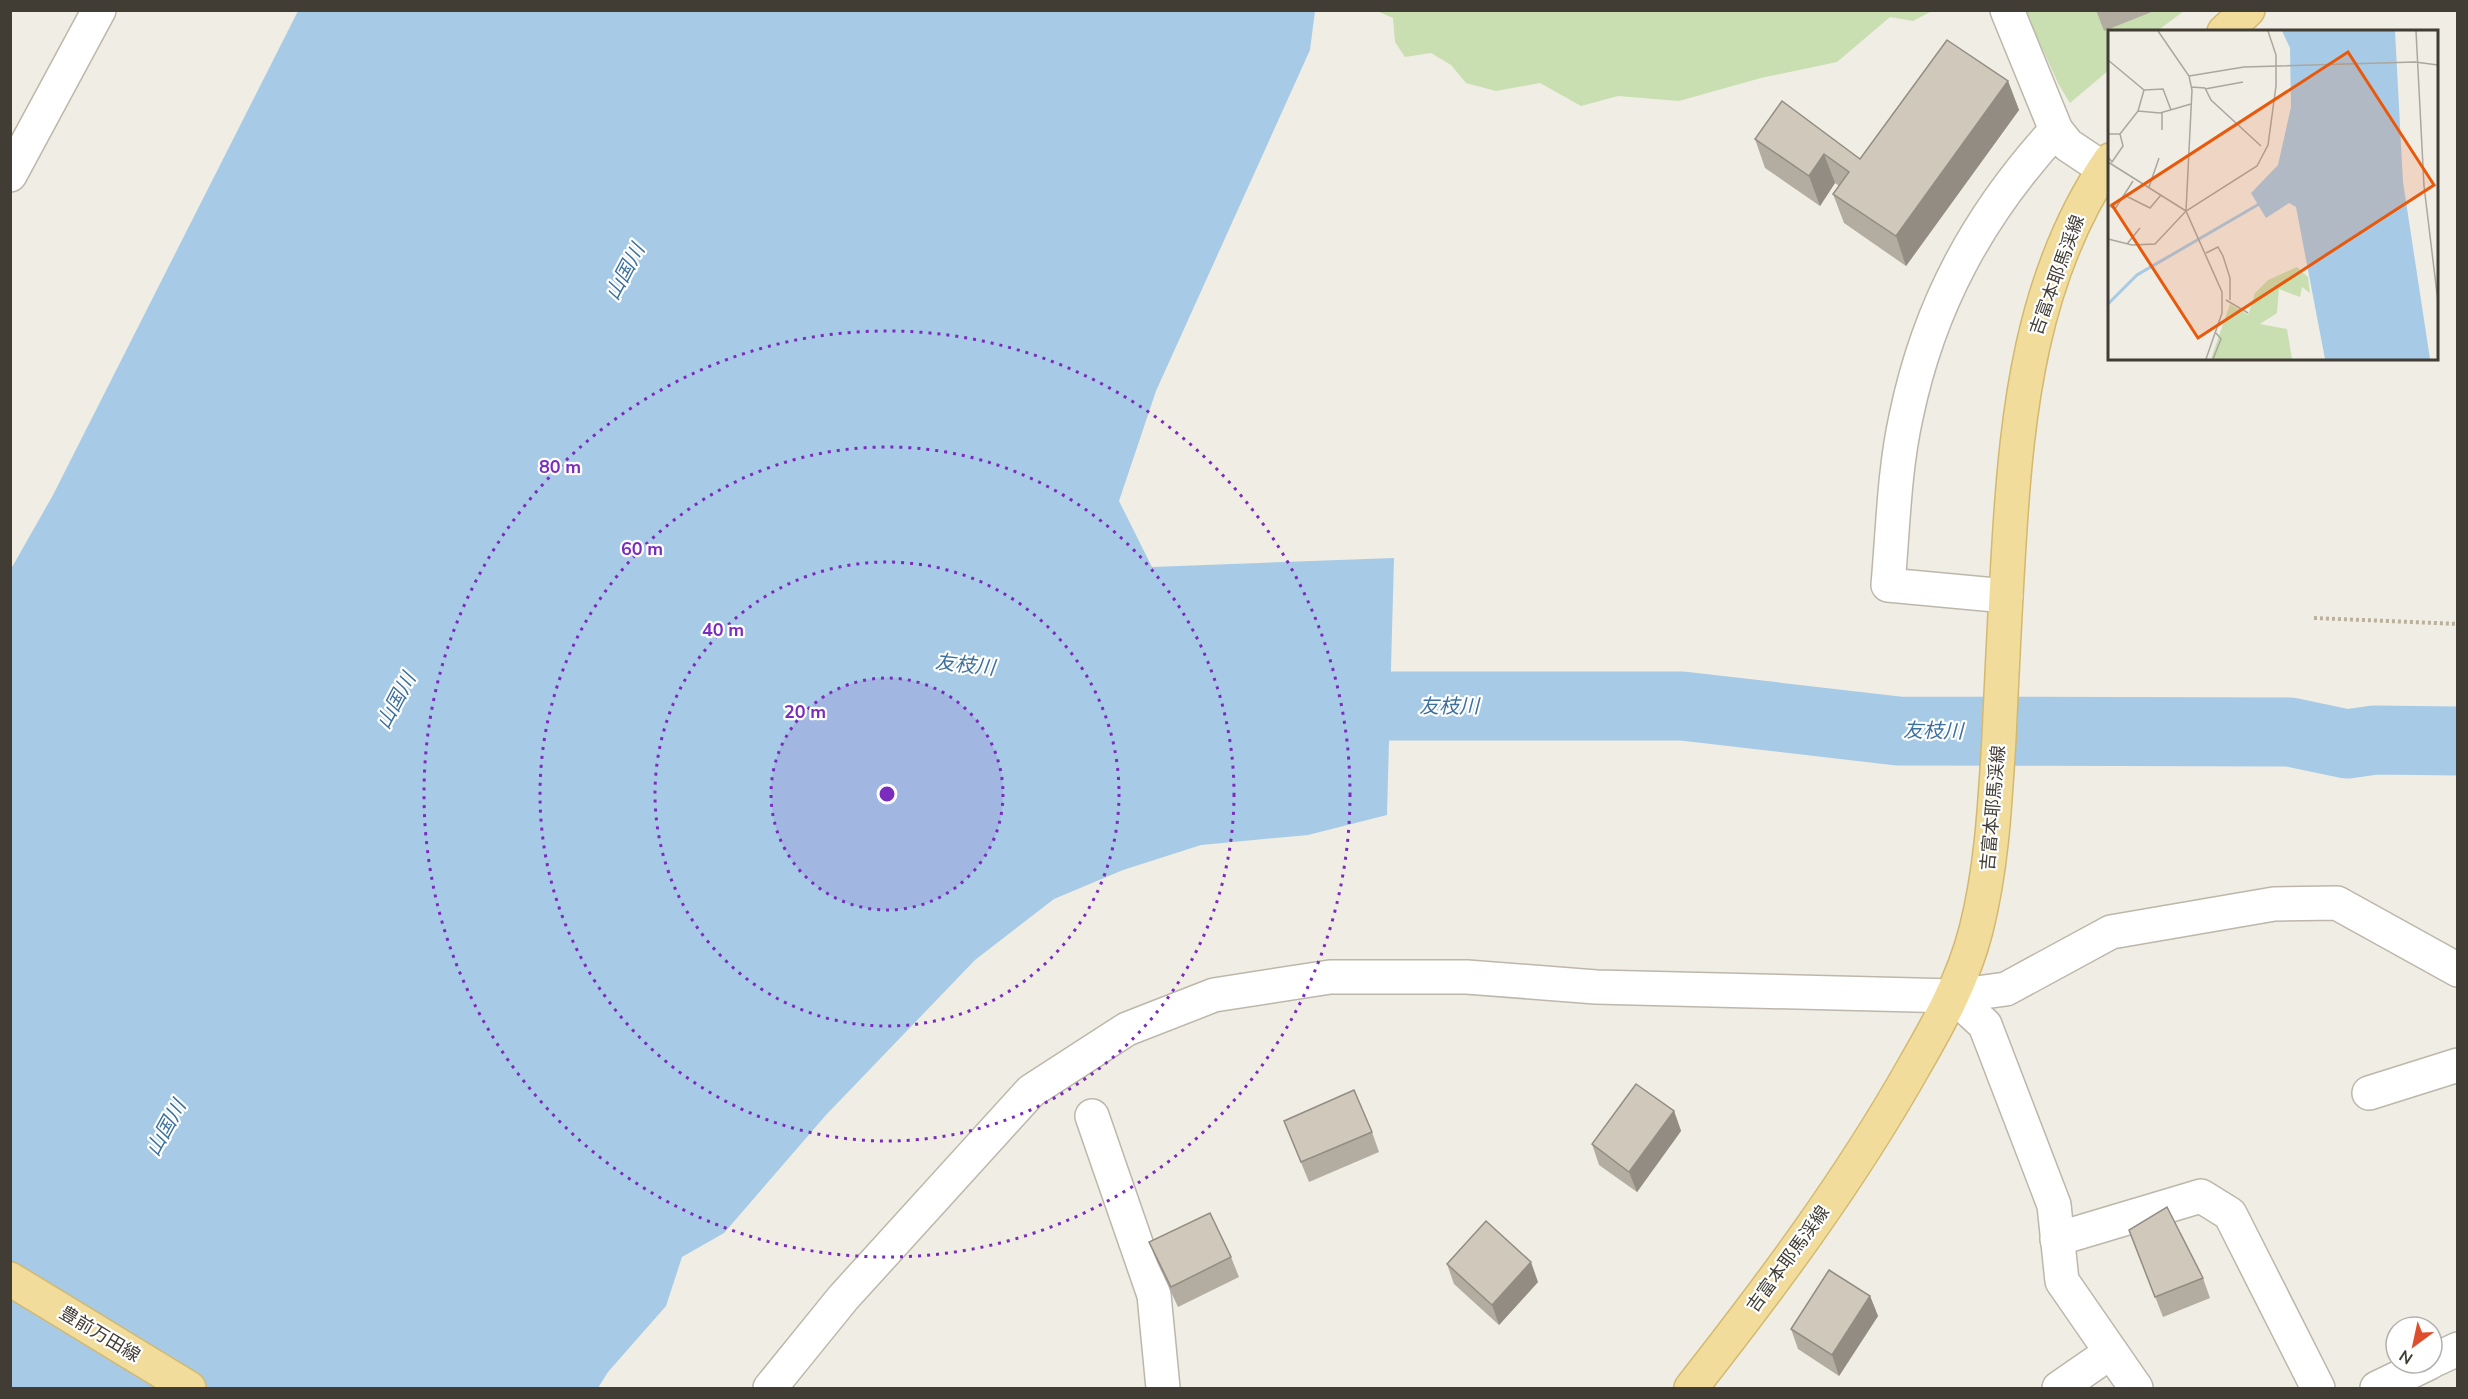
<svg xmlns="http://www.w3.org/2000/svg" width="2468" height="1399" font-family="'Nunito Sans','Noto Sans JP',sans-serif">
<rect width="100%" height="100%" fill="#f0ede4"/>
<!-- green -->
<g fill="#c9dfb1">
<polygon points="1377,11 1932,11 1913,21 1890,17 1837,62 1761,78 1679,101 1618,96 1581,106 1540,83 1496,91 1466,83 1451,65 1431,53 1405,57 1395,42 1393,18"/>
<polygon points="2025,11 2184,11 2157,31 2110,32 2109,70 2070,103 2059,85"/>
</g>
<!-- water -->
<polygon fill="#a7cae6" points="298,11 1315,11 1310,50 1156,391 1119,501 1152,567 1394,558 1387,815 1308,835 1201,845 1123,870 1054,899 975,960 826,1115 724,1233 682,1257 666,1306 608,1372 598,1388 11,1388 11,569 53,495"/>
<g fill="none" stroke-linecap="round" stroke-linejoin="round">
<!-- river -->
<polyline stroke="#a7cae6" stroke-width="69" points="1295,697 1384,706 1682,706 1898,731 2290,732 2347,744 2375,740 2458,741"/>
<!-- minor casing -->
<g stroke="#bdb7ab" stroke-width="36">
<g id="minor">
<polyline points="2007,10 2056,130 2068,145 2104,169"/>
<polyline points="10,175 99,10"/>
<path d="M 2006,596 L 1888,585 C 1893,529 1894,471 1906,417 C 1929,305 1979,214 2056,130"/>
<polyline points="1954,996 1985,1025 2054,1205 2062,1281 2136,1388"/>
<polyline points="2369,1093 2458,1065"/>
<polyline points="1092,1116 1154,1295 1163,1388"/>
<polyline points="2057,1239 2201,1196 2230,1214 2318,1388"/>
<polyline points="2432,1361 2458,1349"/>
<polyline points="770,1388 843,1298 1031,1091 1127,1029 1214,995 1330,977 1467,977 1596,987 1954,996 2006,989 2111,932 2274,904 2337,903 2458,970"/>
<polyline points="2059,1388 2111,1352"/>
<polyline points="2377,1388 2429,1363"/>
</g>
</g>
<!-- major casing -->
<g stroke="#d3b96f" stroke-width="36">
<g id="major">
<polyline points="2224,32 2248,10"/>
<polyline points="10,1279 189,1388"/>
<path d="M 1691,1388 C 1771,1286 1848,1183 1912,1070 C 1938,1025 1963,981 1976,930 C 1992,867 1995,803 1999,738 C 2002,673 2005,608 2009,544 C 2017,410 2032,274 2110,160"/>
</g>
</g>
<!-- path -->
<polyline stroke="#bab09b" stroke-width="4" stroke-dasharray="3 3" stroke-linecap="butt" points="2314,618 2458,624"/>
<!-- minor -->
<use href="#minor" stroke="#fff" stroke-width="33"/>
<!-- major -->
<use href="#major" stroke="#f1dc9c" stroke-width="33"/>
</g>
<!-- wall -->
<g fill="#b3aca1">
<polygon points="2096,10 2154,10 2154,11 2104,31"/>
<polygon points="2008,81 2019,110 1906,266 1844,223 1833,194 1839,186 1835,183 1820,206 1765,168 1755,139 1860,159"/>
<polygon points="1674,1111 1681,1131 1637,1192 1599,1165 1592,1144"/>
<polygon points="1284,1121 1372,1132 1379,1152 1309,1182"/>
<polygon points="2129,1230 2203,1278 2210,1298 2163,1317"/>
<polygon points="1149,1242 1231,1257 1239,1277 1178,1307 1157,1262"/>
<polygon points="1447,1264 1538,1282 1499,1325 1454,1284"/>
<polygon points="1870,1296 1878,1316 1839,1376 1798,1349 1791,1329"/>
</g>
<!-- shaded-wall -->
<g fill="#928c83">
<polygon points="2008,81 2019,110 1906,266 1896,236"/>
<polygon points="1824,154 1835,183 1820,206 1809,176"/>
<polygon points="1674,1111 1681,1131 1637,1192 1629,1172"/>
<polygon points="1531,1262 1538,1282 1499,1325 1492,1305"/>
<polygon points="1870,1296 1878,1316 1839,1376 1832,1355"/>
</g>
<!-- building -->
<g fill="#d0c8bb" stroke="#928c83" stroke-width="1.5">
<polygon points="1947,40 2008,81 1896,236 1833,194 1849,172 1824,154 1809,176 1755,139 1782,101 1860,159"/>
<polygon points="1636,1084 1674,1111 1629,1172 1592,1144"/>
<polygon points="1354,1090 1372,1132 1301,1162 1284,1121"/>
<polygon points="2167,1207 2203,1278 2155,1297 2129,1230"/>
<polygon points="1210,1213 1231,1257 1171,1287 1149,1242"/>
<polygon points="1486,1221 1531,1262 1492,1305 1447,1264"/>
<polygon points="1829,1270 1870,1296 1832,1355 1791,1329"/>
</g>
<!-- distance rings -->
<circle cx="887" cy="794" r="116" fill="#7b2cbf" fill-opacity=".12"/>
<g fill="none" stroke="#7b2cbf" stroke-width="3" stroke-dasharray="3 6">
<circle cx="887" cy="794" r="116"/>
<circle cx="887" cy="794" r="232"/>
<circle cx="887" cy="794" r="347"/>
<circle cx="887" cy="794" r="463"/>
</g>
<g text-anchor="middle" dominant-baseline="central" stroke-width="4.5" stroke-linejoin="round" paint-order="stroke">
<!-- street labels -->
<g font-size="18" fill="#413d35" stroke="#fff">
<text transform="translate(2057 275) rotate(-70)">吉富本耶馬渓線</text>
<text transform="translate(1993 808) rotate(-85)">吉富本耶馬渓線</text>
<text transform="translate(1788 1259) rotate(-54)">吉富本耶馬渓線</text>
<text transform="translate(100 1334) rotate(31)">豊前万田線</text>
</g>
<!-- water labels -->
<g font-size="20" font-style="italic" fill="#3c719e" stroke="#fff">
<text transform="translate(625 272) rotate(-62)">山国川</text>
<text transform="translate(965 665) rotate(6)">友枝川</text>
<text transform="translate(396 701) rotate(-62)">山国川</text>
<text x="1449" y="706">友枝川</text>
<text transform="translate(1933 731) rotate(1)">友枝川</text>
<text transform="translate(166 1128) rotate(-61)">山国川</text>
</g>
</g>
<!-- overview -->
<g transform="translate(2108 30)">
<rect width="330" height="330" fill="#f0ede4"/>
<path d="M 189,237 L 200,247 L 202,263 L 194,257 L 192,267 L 171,259 L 169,283 L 152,294 L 179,299 L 184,329 L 103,329 L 122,274 L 140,285 L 147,263 L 160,250 Z" fill="#c9dfb1"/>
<path d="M 174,1 L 287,1 L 295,152 L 322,329 L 217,329 L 188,177 L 181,173 L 158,188 L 143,163 L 170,135 L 183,77 L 182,18 Z" fill="#a7cae6"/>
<path fill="none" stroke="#a7cae6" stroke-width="3" d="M 0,274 L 29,245 L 158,170"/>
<path fill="none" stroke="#aaa79e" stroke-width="1.5" d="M 50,1 L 81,46 L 84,60 L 78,181 L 114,262 L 114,283 L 98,329M 308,1 L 316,156 L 330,272M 0,30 L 36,60 L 55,59 L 63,80M 81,46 L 136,37 L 307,32 L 330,35M 83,57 L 97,58 L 103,70 L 153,116M 97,59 L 135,52M 30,81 L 36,60M 54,100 L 54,82M 0,104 L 12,104 L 30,81 L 52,83 L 83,74M 0,127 L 4,132 L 15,116 L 12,104M 0,132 L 78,181M 41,157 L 51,128M 18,166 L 42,178 L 53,165M 0,175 L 7,179 L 25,151M 0,209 L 24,215 L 47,214 L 78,181 L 149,136 L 160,115 L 168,56 L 168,25 L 160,1M 19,214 L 32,198M 98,223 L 110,217 L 115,226 L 122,248 L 122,270M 118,270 L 140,283M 105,329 L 113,309 L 108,303"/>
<path fill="#e8590c" fill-opacity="0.15" stroke="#e8590c" stroke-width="3" d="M 240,22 L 326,155 L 90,308 L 4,175 Z"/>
<rect width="330" height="330" fill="none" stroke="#413d35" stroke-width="3"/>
</g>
<circle cx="887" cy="794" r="9" fill="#7b2cbf" stroke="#fff" stroke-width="3"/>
<g font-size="18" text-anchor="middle" font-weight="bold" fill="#7b2cbf" stroke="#fff" stroke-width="4.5" stroke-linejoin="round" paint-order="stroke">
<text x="560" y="473">80 m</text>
<text x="642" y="555">60 m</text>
<text x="723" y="636">40 m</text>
<text x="805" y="718">20 m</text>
</g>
<!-- border -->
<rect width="2468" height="1399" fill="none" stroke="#413d35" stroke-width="24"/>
<!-- north arrow -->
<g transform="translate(2414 1345) rotate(213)"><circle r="28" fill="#ffffff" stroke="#b3b1ae" stroke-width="1.5"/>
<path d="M0-4.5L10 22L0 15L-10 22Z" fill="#de4e2c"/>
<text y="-9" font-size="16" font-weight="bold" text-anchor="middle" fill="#413d35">N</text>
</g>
</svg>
